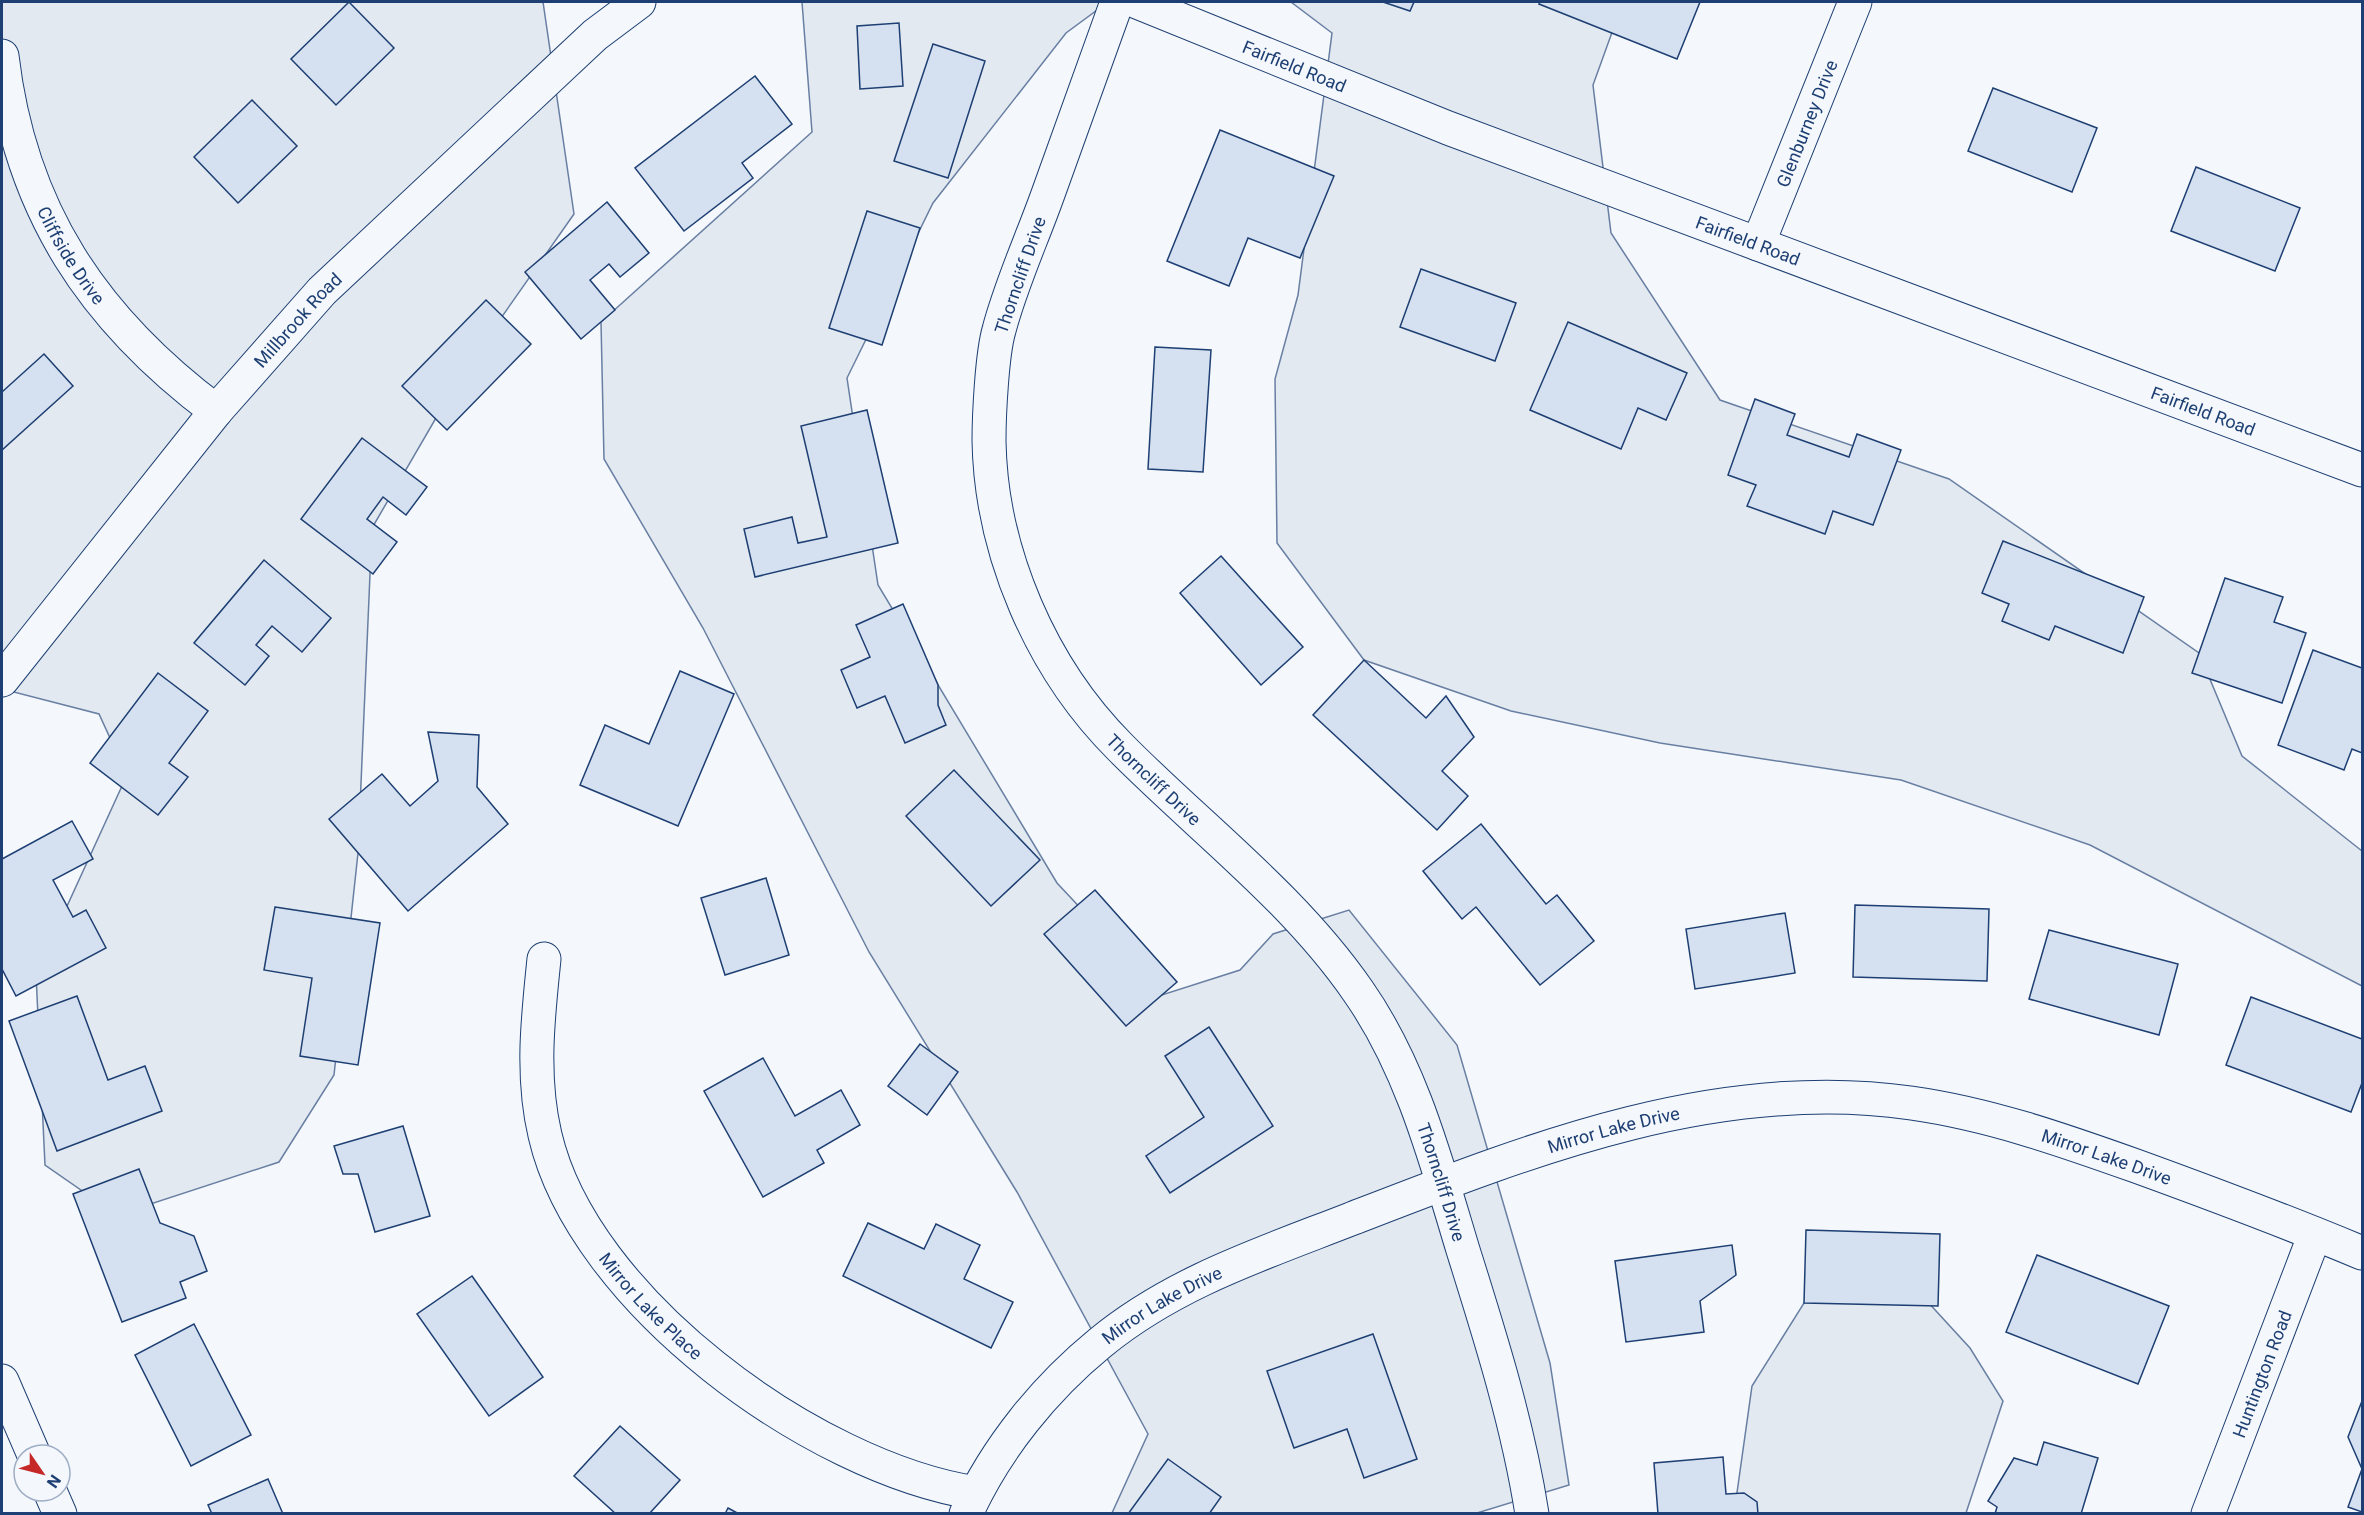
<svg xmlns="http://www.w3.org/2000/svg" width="2364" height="1515" font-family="Roboto,sans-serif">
<rect width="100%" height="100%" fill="#f4f7fb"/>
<!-- green -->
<g fill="#e3e9f0" stroke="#687fa3" stroke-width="1.5">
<polygon points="2,2 543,2 574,214 461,375 372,528 358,853 334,1075 279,1162 117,1215 45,1165 36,974 127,775 99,714 2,689"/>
<polygon points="802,2 1108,2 1066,33 933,203 847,378 878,585 1057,883 1162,995 1240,970 1273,934 1349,910 1457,1045 1550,1363 1569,1485 1477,1513 1112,1513 1148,1434 1017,1192 869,952 703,628 604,459 601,322 812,132"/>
<polygon points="1291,2 1623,2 1593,85 1611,233 1720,400 1949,479 2199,653 2242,756 2362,851 2362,986 2090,845 1901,780 1660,743 1511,711 1364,660 1277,543 1275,379 1298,295 1332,33"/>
<polygon points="1892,1263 1970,1348 2003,1401 1966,1513 1734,1514 1752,1386 1804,1303"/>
</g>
<!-- building -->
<g fill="#d5e0f0" stroke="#1d3f73" stroke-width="1.5">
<polygon points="349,2 394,48 336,105 291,59"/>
<polygon points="1383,2 1414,2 1410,11"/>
<polygon points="1540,2 1700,2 1677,59 1539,4"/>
<polygon points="899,23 903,86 860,89 857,26"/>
<polygon points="933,44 985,61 948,178 894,161"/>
<polygon points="755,76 792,124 742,163 753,178 684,231 635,168"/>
<polygon points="1993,88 2097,128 2072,192 1968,151"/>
<polygon points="252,100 297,146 238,203 194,157"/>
<polygon points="1220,130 1334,176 1300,258 1248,238 1229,286 1167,261"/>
<polygon points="2196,167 2300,208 2275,271 2171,231"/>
<polygon points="607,202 649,253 620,277 609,264 590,280 615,310 581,339 525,272"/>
<polygon points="867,211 920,228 882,345 829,328"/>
<polygon points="1421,269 1516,303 1495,361 1400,327"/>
<polygon points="486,300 531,344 447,430 402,386"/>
<polygon points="1568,322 1687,373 1666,420 1638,408 1621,449 1530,410"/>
<polygon points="1155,347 1211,350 1203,472 1148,469"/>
<polygon points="44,354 73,386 2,450 2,392"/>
<polygon points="1755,399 1795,414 1787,435 1849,457 1857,434 1901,450 1873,525 1833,511 1825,534 1747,506 1756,485 1728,475"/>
<polygon points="867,410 898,543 755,577 744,529 792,517 798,543 827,537 801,426"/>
<polygon points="362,438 427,487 406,515 383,497 367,519 397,542 373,574 301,519"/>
<polygon points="2003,541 2144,597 2123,653 2055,626 2049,640 2002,621 2009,604 1982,593"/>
<polygon points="1221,556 1303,647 1261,685 1180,593"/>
<polygon points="264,560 331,618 302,652 272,626 256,645 269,656 245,685 194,643"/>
<polygon points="2225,578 2283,597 2274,622 2306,633 2282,703 2192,673"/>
<polygon points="903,604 938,685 938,705 946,725 905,743 885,696 857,708 841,670 870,657 856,625"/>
<polygon points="2313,650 2362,668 2362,753 2352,749 2344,770 2278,745"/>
<polygon points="1364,660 1426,718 1446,696 1474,737 1442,771 1468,796 1437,830 1313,715"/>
<polygon points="680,671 734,694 678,826 580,785 605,725 649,744"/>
<polygon points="158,673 208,711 169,763 188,777 158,815 90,763"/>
<polygon points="428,732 479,735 477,787 508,824 408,911 329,819 382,774 410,806 438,781"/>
<polygon points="954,770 1040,860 991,906 906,816"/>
<polygon points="72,821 93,859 53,880 73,917 86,910 106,948 16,996 2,969 2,859"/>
<polygon points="1481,824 1546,904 1557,895 1594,941 1540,985 1476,907 1462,919 1423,871"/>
<polygon points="766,878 789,955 725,975 701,898"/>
<polygon points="1095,890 1177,982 1126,1026 1044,934"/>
<polygon points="1855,905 1989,909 1987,981 1853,977"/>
<polygon points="275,907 380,923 358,1065 300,1056 312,978 264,970"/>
<polygon points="1785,913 1795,973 1695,989 1686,929"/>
<polygon points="2049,930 2178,964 2159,1035 2029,999"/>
<polygon points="77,996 108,1080 145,1066 162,1111 57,1151 9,1021"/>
<polygon points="2251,997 2362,1039 2362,1083 2351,1112 2226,1065"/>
<polygon points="1209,1027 1273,1126 1170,1193 1146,1156 1204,1117 1165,1056"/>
<polygon points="920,1044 958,1072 927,1115 888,1086"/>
<polygon points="763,1058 795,1116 841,1090 860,1125 817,1150 824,1163 763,1197 704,1091"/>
<polygon points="403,1126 430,1216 375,1232 358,1174 343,1174 334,1146"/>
<polygon points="139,1169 160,1223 194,1236 207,1271 180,1282 186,1298 122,1322 73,1194"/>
<polygon points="868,1223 924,1249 936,1224 980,1245 964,1279 1013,1302 991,1348 843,1276"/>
<polygon points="1806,1230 1940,1234 1938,1306 1804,1303"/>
<polygon points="1732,1245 1736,1275 1700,1301 1704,1332 1626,1342 1615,1261"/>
<polygon points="2037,1255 2169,1306 2138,1384 2006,1332"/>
<polygon points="472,1276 543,1377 489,1416 417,1314"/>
<polygon points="194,1324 251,1435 191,1466 135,1355"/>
<polygon points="1373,1334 1417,1459 1364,1478 1347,1429 1294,1448 1267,1371"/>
<polygon points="2362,1401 2362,1512 2348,1507 2362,1469 2348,1437"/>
<polygon points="620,1426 680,1480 649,1514 616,1514 574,1476"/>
<polygon points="2044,1442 2098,1458 2081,1514 1995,1514 1997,1507 1988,1501 2014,1458 2037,1465"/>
<polygon points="1723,1457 1726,1494 1744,1493 1757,1502 1758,1514 1658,1514 1654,1463"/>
<polygon points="1168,1459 1221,1497 1209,1514 1128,1514"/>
<polygon points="268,1479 283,1514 212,1514 208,1505"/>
<polygon points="728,1508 739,1514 725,1514"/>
</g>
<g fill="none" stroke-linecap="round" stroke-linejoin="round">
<!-- minor casing -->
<g stroke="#1d3f73" stroke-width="35">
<g id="minor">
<path id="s1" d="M 1117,2 C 1094,66 1071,130 1048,194 C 1032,239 1011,284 999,330 C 992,354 989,415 989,441 C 991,552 1041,668 1120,747 C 1199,827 1293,897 1358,991 C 1412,1068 1436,1161 1463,1250 C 1490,1336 1518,1424 1532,1514"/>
<path id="s2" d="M 1137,2 L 1448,128 L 2362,470"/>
<path id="s3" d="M 2,56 C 20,210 93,319 216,411"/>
<path id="s4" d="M 1758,244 L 1855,2"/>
<path id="s5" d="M 2,680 L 216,411 L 322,291 L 595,35 L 639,2"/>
<path id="s6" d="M 544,959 C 538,1017 531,1076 545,1135 C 583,1300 813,1468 976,1493"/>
<polyline points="2,1381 34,1455"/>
<polyline points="50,1491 60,1514"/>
<path id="s7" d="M 966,1514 C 996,1448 1045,1388 1100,1343 C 1174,1282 1264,1253 1351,1219 C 1529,1150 1717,1075 1911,1103 C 1989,1114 2063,1140 2136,1166 C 2213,1194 2288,1222 2362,1253"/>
<path id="s8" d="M 2208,1514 L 2315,1234"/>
</g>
</g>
<!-- minor -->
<use href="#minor" stroke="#f4f7fb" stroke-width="33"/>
</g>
<g text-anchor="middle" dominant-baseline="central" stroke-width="4.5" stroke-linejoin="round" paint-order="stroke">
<!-- street labels -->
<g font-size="18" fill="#1d3f73" stroke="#f4f7fb">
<text stroke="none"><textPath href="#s2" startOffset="170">Fairfield Road</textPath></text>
<text stroke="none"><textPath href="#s4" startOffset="130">Glenburney Drive</textPath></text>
<text stroke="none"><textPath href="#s2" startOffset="656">Fairfield Road</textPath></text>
<text stroke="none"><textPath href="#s3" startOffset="213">Cliffside Drive</textPath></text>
<text transform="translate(1020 275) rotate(-71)">Thorncliff Drive</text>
<text stroke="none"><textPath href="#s5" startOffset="466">Millbrook Road</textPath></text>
<text stroke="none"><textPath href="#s2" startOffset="1142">Fairfield Road</textPath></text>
<text stroke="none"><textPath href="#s1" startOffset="848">Thorncliff Drive</textPath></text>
<text stroke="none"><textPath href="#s7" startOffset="778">Mirror Lake Drive</textPath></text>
<text stroke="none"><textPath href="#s7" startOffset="1282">Mirror Lake Drive</textPath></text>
<text stroke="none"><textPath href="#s1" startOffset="1352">Thorncliff Drive</textPath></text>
<text stroke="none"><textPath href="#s6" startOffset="381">Mirror Lake Place</textPath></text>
<text stroke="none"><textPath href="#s7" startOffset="292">Mirror Lake Drive</textPath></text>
<text stroke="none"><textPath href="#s8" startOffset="150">Huntington Road</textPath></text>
</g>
</g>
<!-- border -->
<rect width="2364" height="1515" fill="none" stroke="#1d3f73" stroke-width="6"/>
<!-- north arrow -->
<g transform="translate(42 1473) rotate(125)"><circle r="28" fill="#f4f7fb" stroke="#9eadc5" stroke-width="1.5"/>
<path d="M0-4.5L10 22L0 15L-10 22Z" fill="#c62828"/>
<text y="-9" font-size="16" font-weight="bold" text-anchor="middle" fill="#1d3f73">N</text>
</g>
</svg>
